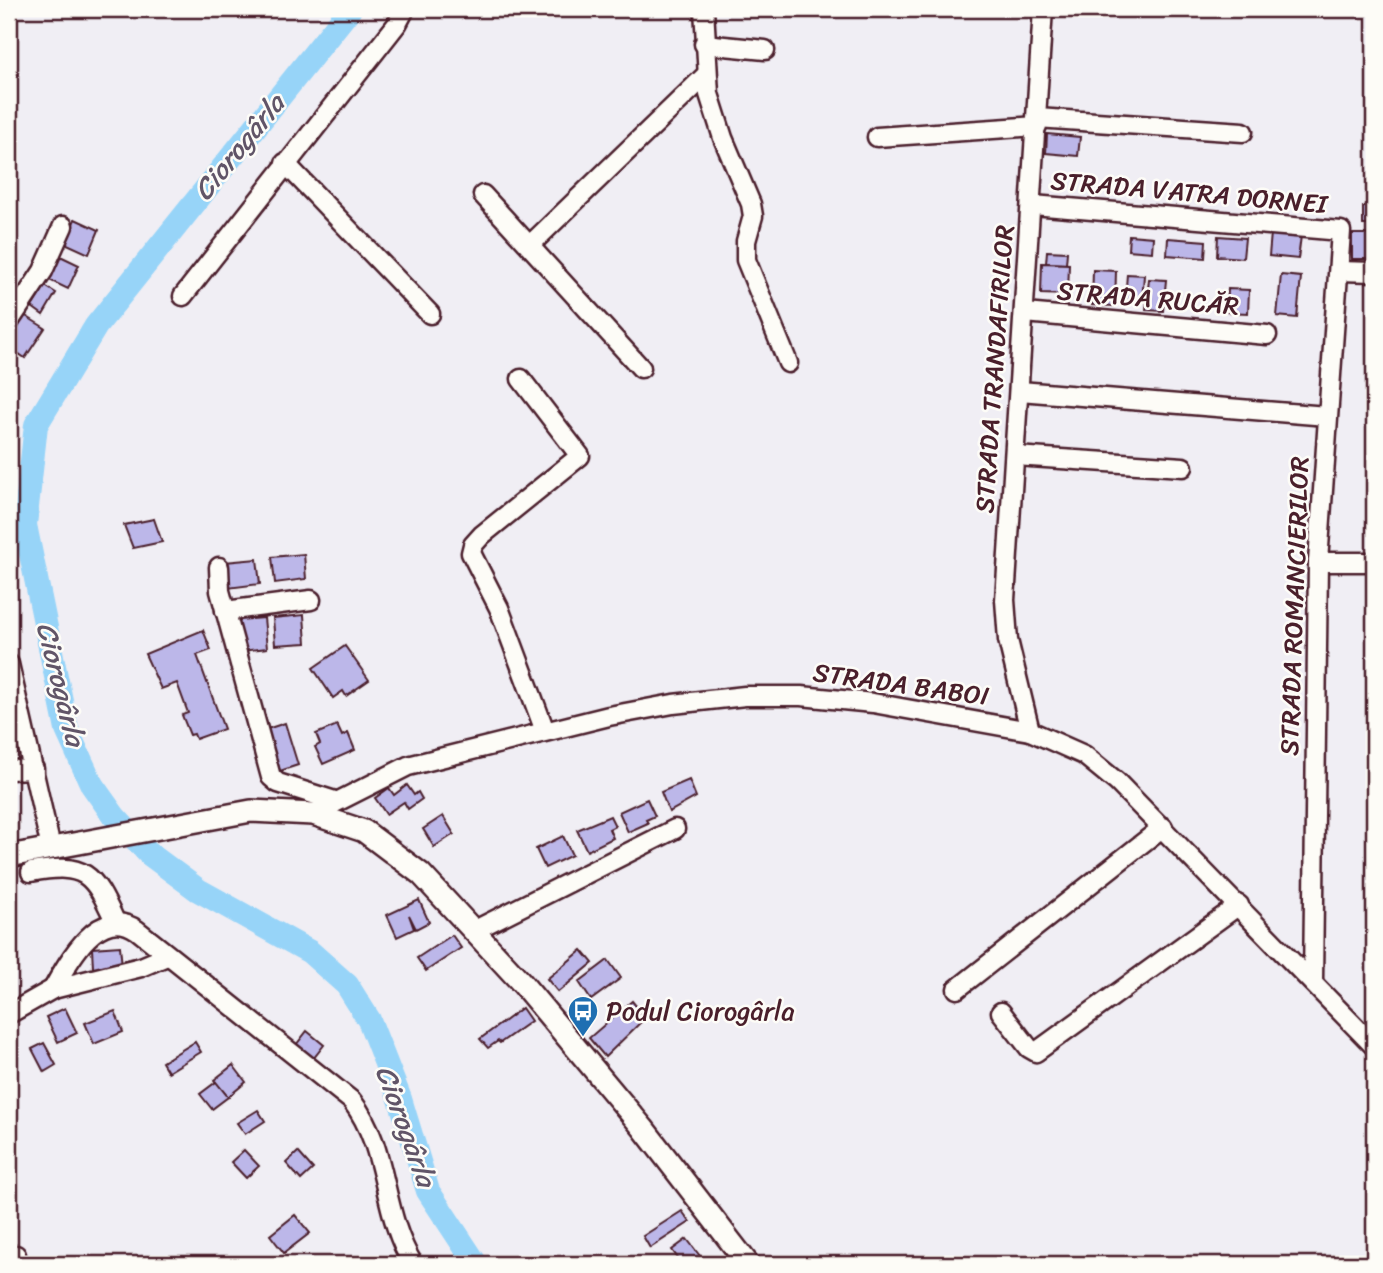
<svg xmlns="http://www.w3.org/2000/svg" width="1383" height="1273" font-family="Sriracha,sans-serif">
<rect width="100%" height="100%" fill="#f0eef4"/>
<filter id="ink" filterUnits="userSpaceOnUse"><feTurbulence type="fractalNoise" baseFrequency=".0143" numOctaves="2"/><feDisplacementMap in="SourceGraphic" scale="14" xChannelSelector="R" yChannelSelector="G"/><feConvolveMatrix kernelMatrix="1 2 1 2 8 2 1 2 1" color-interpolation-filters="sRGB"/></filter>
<g filter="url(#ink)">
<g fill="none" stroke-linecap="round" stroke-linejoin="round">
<!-- river -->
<polyline stroke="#97d4f8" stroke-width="24" points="350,9 96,326 36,425 25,525 67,730 92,785 114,816 148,853 198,890 310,952 347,985 369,1020 400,1099 428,1191 476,1264"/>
</g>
<!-- building -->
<g fill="#bcb7e9" stroke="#4a1f2b" stroke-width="2">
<polygon points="1047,134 1080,137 1078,156 1046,153"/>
<rect x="1363" y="207" width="11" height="18"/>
<polygon points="75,219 99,230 89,254 65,243"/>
<polygon points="1271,233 1301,236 1298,259 1269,256"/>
<rect x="1352" y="234" width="21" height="25"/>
<polygon points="1129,235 1153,237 1152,252 1128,250"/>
<polygon points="1218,236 1245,238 1243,258 1217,256"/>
<polygon points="1168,238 1206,241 1205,258 1167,255"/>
<polygon points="1047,251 1067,252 1066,264 1046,263"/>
<polygon points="54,253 79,265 68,289 43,277"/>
<polygon points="1042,263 1069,264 1068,295 1041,294"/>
<polygon points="1093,270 1116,271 1115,306 1092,305"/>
<polygon points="1127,274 1144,275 1142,301 1125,300"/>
<polygon points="1281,275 1301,277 1297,318 1277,316"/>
<polygon points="1149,279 1166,280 1163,311 1146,310"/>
<polygon points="45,286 56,293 43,315 32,307"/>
<polygon points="1228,289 1249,290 1248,313 1227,312"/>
<polygon points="24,315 45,328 25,358 9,347 9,338"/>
<polygon points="154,519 162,542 133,548 124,525"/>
<polygon points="304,554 306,579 275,583 272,557"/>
<polygon points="257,559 260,584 228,588 225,562"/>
<polygon points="304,615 306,643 275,645 273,618"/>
<polygon points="264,618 267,648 242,651 239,620"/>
<polygon points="203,630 211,650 197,655 224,729 196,739 194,734 190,735 182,715 188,713 177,683 161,689 145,654"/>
<polygon points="345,646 369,680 346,696 343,691 333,698 313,668"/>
<polygon points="285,723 298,765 280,771 267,729"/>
<polygon points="337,725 342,736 348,733 355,750 323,764 315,747 320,744 316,734"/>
<polygon points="689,780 696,797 669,812 661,792"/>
<polygon points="407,785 414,795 418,792 422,799 408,809 404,802 386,814 375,798 389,788 394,795"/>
<polygon points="647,799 655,816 646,820 648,823 628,832 619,812"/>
<polygon points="443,816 454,834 434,847 423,829"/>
<polygon points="610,816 615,826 609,829 613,838 587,851 577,830"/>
<polygon points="563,836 572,855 545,868 536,849"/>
<polygon points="419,900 429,922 416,929 409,915 414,929 397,937 387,915"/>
<polygon points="452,935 461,948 426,971 417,958"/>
<polygon points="120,946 122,966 93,968 92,948"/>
<polygon points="582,950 593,963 558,992 547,979"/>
<polygon points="608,960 621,978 591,1000 579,982"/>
<polygon points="632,1001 641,1012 636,1016 641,1022 605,1057 589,1038"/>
<polygon points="65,1008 77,1033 58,1042 46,1017"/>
<polygon points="522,1008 531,1021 500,1043 498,1041 488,1048 480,1039"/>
<polygon points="115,1011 123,1032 94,1044 85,1023"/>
<polygon points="307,1031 324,1045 313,1059 296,1045"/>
<polygon points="195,1042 201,1052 168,1072 162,1062"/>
<polygon points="44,1043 56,1065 44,1072 32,1049"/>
<polygon points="233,1065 246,1082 228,1097 214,1080"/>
<polygon points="216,1082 228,1097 212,1109 200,1094"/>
<polygon points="258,1110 265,1121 245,1134 237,1123"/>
<polygon points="244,1150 259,1166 246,1178 231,1162"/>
<polygon points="298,1152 313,1169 301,1180 286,1163"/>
<polygon points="682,1211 690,1222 650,1248 643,1236"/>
<polygon points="295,1215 310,1233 284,1253 270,1235"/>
<polygon points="687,1239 700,1256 690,1264 672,1264 679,1260 672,1250"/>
</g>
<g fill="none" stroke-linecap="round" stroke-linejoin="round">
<!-- minor casing -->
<g stroke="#4a1f2b" stroke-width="23">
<g id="minor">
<polyline points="704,9 709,94 723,138 751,204 753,216 746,241 746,260 788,363"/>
<polyline points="704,44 765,50"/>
<polyline points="1037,118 1243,132"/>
<polyline points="877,137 1037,126"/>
<polyline points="285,163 430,314"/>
<polyline points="483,195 641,368"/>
<polyline points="1033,205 1341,231 1318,562 1313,983"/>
<polyline points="531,244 706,75"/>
<polyline points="1339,271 1374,272"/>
<polyline points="183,296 397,24 405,9"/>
<polyline points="1025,313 1267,335"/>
<polyline points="9,322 43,271 63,226"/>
<polyline points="521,379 580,456 482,535 473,545 471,553 499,608 545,731"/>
<polyline points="1020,391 1327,416"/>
<polyline points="1015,456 1183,467"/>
<polyline points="1318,562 1374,562"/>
<polyline points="219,567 220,591 271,777 278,783 335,801"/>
<polyline points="225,611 311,600"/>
<polyline points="9,664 51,848"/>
<polyline points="1030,731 1008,640 1005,600 1043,9"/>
<polyline points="9,770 34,769"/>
<polyline points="313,814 408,766 609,716 673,704 745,696 801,696 873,703 1030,731 1084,755 1117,782 1374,1046"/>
<path d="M 31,872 C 85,862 93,873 115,921"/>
<polyline points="475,930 675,829"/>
<path d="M 53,989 C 69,960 99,904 137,930 L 352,1101 C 389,1149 381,1212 413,1264"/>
<polyline points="957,989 1163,827"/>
<polyline points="1001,1012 1029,1048 1036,1052 1239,905"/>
<polyline points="9,1014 53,989 141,967 167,956"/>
<polyline points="9,1259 16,1255"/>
</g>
</g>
<!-- major casing -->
<g stroke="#4a1f2b" stroke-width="26">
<polyline id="major" points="9,856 251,811 313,814 364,831 421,874 521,982 643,1128 748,1264"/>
</g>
<!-- minor -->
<use href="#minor" stroke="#fdfcf7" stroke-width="18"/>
<!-- major -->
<use href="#major" stroke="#fdfcf7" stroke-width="21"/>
</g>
</g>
<!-- icons -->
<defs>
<g id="bus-pin" transform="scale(1.575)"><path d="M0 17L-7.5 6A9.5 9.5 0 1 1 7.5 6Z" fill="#1f6fb2" stroke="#fdfcf7"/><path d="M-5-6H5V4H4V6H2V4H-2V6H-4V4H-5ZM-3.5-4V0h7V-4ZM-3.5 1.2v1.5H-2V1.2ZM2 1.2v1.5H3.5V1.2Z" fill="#fff"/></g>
</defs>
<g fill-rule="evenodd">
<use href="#bus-pin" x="583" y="1011"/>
</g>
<g text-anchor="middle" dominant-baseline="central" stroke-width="5" stroke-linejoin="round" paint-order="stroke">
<!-- street labels -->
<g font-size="26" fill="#4a1f2b" stroke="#fdfcf7">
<text transform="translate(1189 192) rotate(5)">STRADA VATRA DORNEI</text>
<text transform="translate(1148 298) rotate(5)">STRADA RUCĂR</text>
<text transform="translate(994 369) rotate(-86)">STRADA TRANDAFIRILOR</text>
<text transform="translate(1294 606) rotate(-88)">STRADA ROMANCIERILOR</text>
<text transform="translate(901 684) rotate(8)">STRADA BABOI</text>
</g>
<!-- poi labels -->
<g font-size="26" fill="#4a1f2b" stroke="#fdfcf7" text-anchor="start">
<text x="606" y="1011">Podul Ciorogârla</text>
</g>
<!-- water labels -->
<g font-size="28" font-style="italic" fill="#615568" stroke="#fdfcf7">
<text transform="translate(239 147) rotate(-51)">Ciorogârla</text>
<text transform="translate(61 684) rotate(76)">Ciorogârla</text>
<text transform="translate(406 1126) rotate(70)">Ciorogârla</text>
</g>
</g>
<!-- margin -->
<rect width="1383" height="1273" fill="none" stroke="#fdfcf7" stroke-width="35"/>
<rect x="18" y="18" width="1348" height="1238" fill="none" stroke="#4a1f2b" stroke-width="2.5" filter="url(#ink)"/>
</svg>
